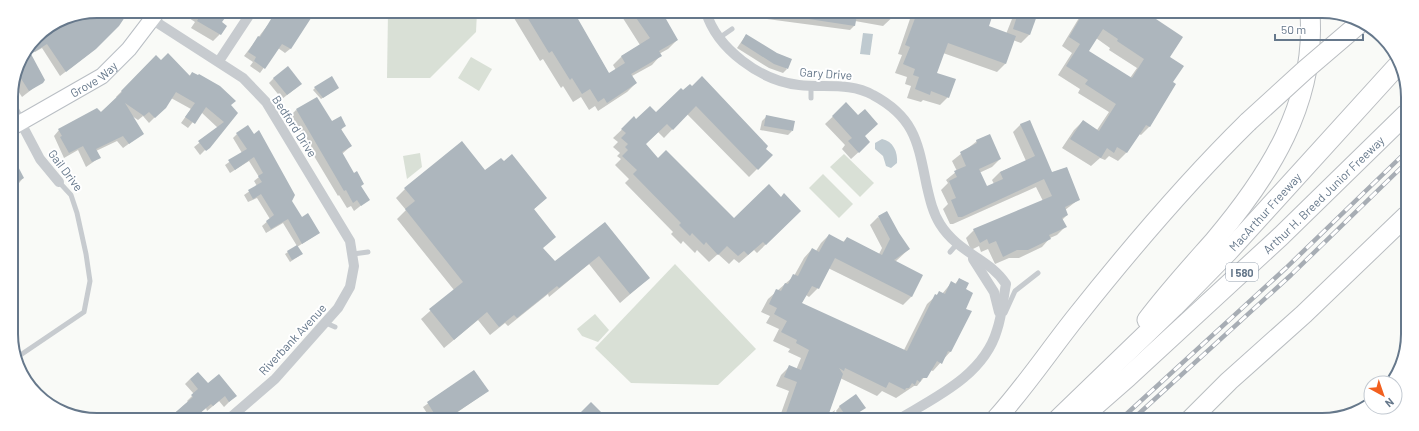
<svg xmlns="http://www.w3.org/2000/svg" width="1419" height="431" font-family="Barlow,sans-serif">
<rect width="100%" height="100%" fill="#f9faf7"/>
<!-- green -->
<g fill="#d9e0d6">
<polygon points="388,12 477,12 476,32 430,78 387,78"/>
<polygon points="471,57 492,69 479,91 458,78"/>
<polygon points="420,153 422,167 407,179 403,156"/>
<polygon points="844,154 874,183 860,197 830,167"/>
<polygon points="823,174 853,204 839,218 809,188"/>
<polygon points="675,264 756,349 718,385 631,383 595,348"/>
<polygon points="595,314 609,330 598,342 582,336 577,329"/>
</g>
<!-- water -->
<g fill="#bfcad0">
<polygon points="863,33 873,34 870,55 860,54"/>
<path d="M 882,139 C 893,141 898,152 897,163 L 891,168 L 886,166 L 883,156 L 875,149 L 875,143 Z"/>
</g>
<!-- shadow -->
<g fill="#0003" fill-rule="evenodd">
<polygon points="181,11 227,11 221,22 220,34 213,41 191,28 195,22 180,12"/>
<polygon points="283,11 313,11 290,49 285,53 278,48 260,73 250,66 253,62 244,56 267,26"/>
<polygon points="514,12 573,12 609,74 616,70 613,65 622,56 640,45 619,12 660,12 677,40 668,49 659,54 660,56 652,65 632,76 636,83 627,92 598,111 595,106 589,110 581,97 573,102 563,86 561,88 543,59 540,61 514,18 516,17"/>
<polygon points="711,12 738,12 733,17 711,15"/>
<polygon points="85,13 93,21 90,53 60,76 42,48 35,52 30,46 36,36 54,24 58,28 69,16"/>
<polygon points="768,13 834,13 853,15 853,13 897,13 883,26 855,21 854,26 850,30 767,19"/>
<polygon points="912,13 992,13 988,27 1006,34 1012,19 995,13 1037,13 1029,35 1021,43 1013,40 1005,64 997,72 943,53 936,73 948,97 940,105 923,100 921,102 907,98 911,86 905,84 907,77 895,73 902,55 898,54"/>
<path d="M 1082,13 L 1097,13 L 1169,58 L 1172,83 L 1175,84 L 1149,127 L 1141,135 L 1139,134 L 1126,153 L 1118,161 L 1109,156 L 1105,160 L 1100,158 L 1091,166 L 1062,148 L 1074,130 L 1083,121 L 1097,130 L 1109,112 L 1078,93 L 1080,89 L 1058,75 L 1072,53 L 1062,46 ZM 1096,38 L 1110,48 L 1109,50 L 1137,68 L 1130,78 L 1087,51 Z"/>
<polygon points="746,35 787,69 783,73 769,68 737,48"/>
<polygon points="156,56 161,61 189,76 192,73 237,113 205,150 200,155 194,147 218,128 201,112 188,128 181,123 191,109 171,98 165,107 149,123 143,116 138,120 132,116 142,134 123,148 117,141 96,151 99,158 86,167 78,150 64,158 54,136 59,130 100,113 117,98 116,97"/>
<polygon points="29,57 44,80 22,97 13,83 18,64"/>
<polygon points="274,78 296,88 282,99 269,83"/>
<polygon points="315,88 338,88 321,99 313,90"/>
<polygon points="681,89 765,149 771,155 749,177 687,114 664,138 658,132 644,145 658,159 734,219 781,198 800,211 757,253 754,250 739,263 734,259 729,264 718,254 709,262 697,250 695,253 683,241 681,244 671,234 673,232 625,183 629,179 615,165 621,159 617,156 620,153 613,147 618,142 613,138 634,118 636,120 656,114"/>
<polygon points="846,104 864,137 862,149 851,159 842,149 845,145 825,124"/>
<polygon points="296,110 345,125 341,130 351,146 342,154 368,200 354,211 351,206 347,208 339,195 338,196 290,116"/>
<polygon points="767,116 792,131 788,135 760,130 762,121"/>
<polygon points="1021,124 1052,173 1078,200 1065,210 1067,215 1062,220 1065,227 1057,235 1050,238 1042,247 1019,258 1009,258 995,264 988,249 981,252 979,246 971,250 966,238 974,230 1043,201 1036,187 953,224 950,224 943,209 948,204 941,190 948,183 946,180 957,171 952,161 977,141 1000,159 992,167 979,173 986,188 994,184 992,180 1000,172 1026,161 1013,132"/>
<polygon points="237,134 291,201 301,218 319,233 297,247 299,256 290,262 285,254 297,246 283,223 266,233 262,226 270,219 257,198 248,202 244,195 257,186 254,181 259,177 249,161 230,173 225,165 242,153 233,138"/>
<polygon points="12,157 23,178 12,192"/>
<polygon points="485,172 546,198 533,210 542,248 554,263 605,224 649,278 620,303 589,264 549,297 548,294 508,326 505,323 490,335 478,320 444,348 421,319 454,290 397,219 406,210 396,198 405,189"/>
<polygon points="878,217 898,233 909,249 895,262 922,276 911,297 903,305 828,268 818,288 809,297 806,295 801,304 904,350 927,304 939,293 942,294 952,282 955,284 959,279 965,290 965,309 970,312 950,352 933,371 930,370 917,386 914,386 896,398 882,391 877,396 840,378 828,415 835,410 832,419 779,419 789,391 776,386 781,375 789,367 796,370 801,358 788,352 790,349 773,341 779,329 766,323 770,316 761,312 768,299 794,276 804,258 812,249 816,251 821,243 829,235 843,242 847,238 879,254 882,248 870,225"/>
<polygon points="474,371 488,391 449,418 430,418 423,407"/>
<polygon points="190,379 207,385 235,396 224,407 219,401 207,411 206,408 196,417 166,417 173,412 174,414 188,402 187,401 194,394 185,384"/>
<polygon points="591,403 605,418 576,418"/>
<polygon points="840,406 864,408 851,419 841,419 836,411"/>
</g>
<!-- building -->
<g fill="#adb6bd" fill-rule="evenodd">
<polygon points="97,11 129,11 119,26 96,49 66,72 47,44 31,54 45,80 43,83 29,91 20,77 14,81 18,64 36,36 56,24 58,27 68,17"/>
<polygon points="203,11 230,11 222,22 227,26 221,35 197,21"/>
<polygon points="276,11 315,12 291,49 282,44 265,69 254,61 256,57 248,52 258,36 260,37"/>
<polygon points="524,12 574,12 609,73 625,63 621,56 650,38 632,12 662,12 678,40 659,51 662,56 631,74 637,83 607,103 604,98 598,102 590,89 582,94 572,78 570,80 552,51 549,53"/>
<polygon points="802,13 842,13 857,15 855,26 802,18"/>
<polygon points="917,13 981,13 992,17 989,26 1016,36 1006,64 948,43 937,73 956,79 949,98 931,91 930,95 915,89 919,77 913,75 915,69 903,64 910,47 905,45"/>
<polygon points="1018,13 1038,13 1030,35 1013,29"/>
<path d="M 1083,13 L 1147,13 L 1183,37 L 1170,57 L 1184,66 L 1173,82 L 1176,84 L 1150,127 L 1146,125 L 1127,153 L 1117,147 L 1114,153 L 1107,148 L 1101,158 L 1070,139 L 1083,120 L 1099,131 L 1116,104 L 1085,84 L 1088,80 L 1066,66 L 1080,44 L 1069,37 ZM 1103,29 L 1118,39 L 1117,41 L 1144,59 L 1132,78 L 1089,51 Z"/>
<polygon points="746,34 777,53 792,59 788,69 774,64 741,43"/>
<polygon points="168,53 190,76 192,72 198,75 199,74 220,86 236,101 231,105 238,113 210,148 206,151 198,141 224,122 206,107 195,124 185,117 195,103 176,92 166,108 155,118 149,112 144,116 125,103 144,134 129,144 123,136 96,149 101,158 92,162 83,146 69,153 60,137 62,136 58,129 97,108 101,112 122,92 121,91 156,55 161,60"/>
<polygon points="288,66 302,84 287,95 273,78"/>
<polygon points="332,76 339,88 323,98 314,87"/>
<polygon points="702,76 768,146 766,149 773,155 758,170 696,106 673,130 667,124 646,144 658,158 666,150 734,218 769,184 781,197 784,193 801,211 766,245 763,242 748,255 744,251 738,256 727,246 718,255 706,242 704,245 692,233 690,236 679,225 681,223 633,174 637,170 622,156 628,150 625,147 628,144 621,138 626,133 621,129 634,116 636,119 650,106 656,112 681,88 683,90 690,84 692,86"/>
<polygon points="317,97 332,121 341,116 346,126 341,129 352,146 342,152 354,173 357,171 364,184 361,186 370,200 361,206 357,200 353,203 346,190 344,191 296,109"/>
<polygon points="846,102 858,115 865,109 878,124 865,136 870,142 859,153 848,141 852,138 832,116"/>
<polygon points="766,115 795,121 793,131 764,126"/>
<polygon points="1030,120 1052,172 1067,167 1080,200 1065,207 1068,215 1062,218 1067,227 1049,235 1051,239 1028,250 1017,250 1003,257 996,241 989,244 987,239 980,243 973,229 1052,196 1044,179 962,217 958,217 951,200 956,198 949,181 957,177 954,171 966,166 960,152 977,143 976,140 990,134 1001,159 979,169 987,186 1003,179 1000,172 1035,156 1020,124"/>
<polygon points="248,125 254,134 259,130 295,195 292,201 302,217 308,213 320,233 302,244 288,219 271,229 266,221 274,215 261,194 253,199 248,190 262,182 258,176 263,173 254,157 235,170 228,160 247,149 236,133"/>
<polygon points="462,141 485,170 501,158 504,161 512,154 547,198 534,209 556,237 543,248 555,261 605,222 650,278 630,294 599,256 559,288 557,286 517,318 514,315 499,327 487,312 454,340 429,309 463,282 405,209 415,201 404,188"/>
<polygon points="12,155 24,178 12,185"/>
<polygon points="887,211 899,233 910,249 894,260 923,275 912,297 835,258 819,289 812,286 802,303 907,351 935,294 937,295 939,291 945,294 951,281 956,284 959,278 969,283 966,289 973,293 966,309 972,311 951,352 948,351 942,364 937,361 927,378 922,378 920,382 917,380 915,385 912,383 909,388 906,388 905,390 889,382 886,388 845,368 844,371 839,368 843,374 827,419 791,419 785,416 797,382 784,377 789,365 801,370 809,350 796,343 797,340 781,332 787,321 774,314 777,308 769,304 776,289 781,291 785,283 788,284 793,274 798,276 812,248 819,252 829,234 844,242 847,237 882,255 890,239 878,216"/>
<polygon points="297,245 303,254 292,260 287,251"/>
<polygon points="474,370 489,391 448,418 437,418 427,402"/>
<polygon points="198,372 208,383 219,374 237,396 229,402 225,396 213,406 211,404 195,417 170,417 193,397 191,395 198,389 190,379"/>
<polygon points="856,394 866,408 848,419 839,406"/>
<polygon points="591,402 607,418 585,418 580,413"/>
</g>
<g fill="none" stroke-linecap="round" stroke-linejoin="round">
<!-- secondary casing -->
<g stroke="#b9bec4" stroke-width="17">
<g id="secondary">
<path id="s1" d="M 11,128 L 102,76 L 129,49 L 158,11"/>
</g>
</g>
<!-- highway casing -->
<g stroke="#b9bdc1" stroke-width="21">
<g id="highway">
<path d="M 1147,320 C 1168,292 1191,267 1214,241 C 1269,176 1316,103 1310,14"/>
<path d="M 996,419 C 1025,387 1049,351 1076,317 C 1130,249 1186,183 1248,122"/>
<path id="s2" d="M 1058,419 L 1174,307 L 1228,252 L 1398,65"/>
<path id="s3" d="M 1080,419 L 1128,377 L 1281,236 L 1406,114"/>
<polyline points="1190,420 1229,381 1304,314 1406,216"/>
</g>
</g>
<!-- lane -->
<g stroke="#c7cbcf" stroke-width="5">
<polyline points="719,38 732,29"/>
<polyline points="811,98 811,85"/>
<polyline points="950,252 957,244"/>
<polyline points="353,254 368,252"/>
<polyline points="1005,313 1015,291 1038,273"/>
<polyline points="326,323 335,327"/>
<polyline points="16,358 84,312 90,281 86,254 77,213 71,195 59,182"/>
</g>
<!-- street -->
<g stroke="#c7cbcf" stroke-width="10">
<path d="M 706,12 C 717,49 761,81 799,85 C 824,88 850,82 873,95 C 916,118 918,144 927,187 C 930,200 933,213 940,224 C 958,253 990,259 1006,284 C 1003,299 1002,316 997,330 C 984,375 936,397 899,419"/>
<polyline points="153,20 243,78 266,102 350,241 354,266 350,287 338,308 275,379 231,417"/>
<polyline points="219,61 252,11"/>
<polyline points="11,104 40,159 59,182"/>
<polyline points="973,259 994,292 999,312"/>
</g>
<!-- secondary -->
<use href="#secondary" stroke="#fff" stroke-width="15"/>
<!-- highway -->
<use href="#highway" stroke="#fff" stroke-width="19"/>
<!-- rail casing -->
<g stroke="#a7adb4" stroke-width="4.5">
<g id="rail">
<polyline points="1121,419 1286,268 1406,152"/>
<polyline points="1133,419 1291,275 1406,163"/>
</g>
</g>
<!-- rail -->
<use href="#rail" stroke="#fff" stroke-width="3" stroke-dasharray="9" stroke-linecap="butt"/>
<!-- highway-bridge casing -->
<g stroke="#b9bdc1" stroke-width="21" stroke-linecap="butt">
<polyline id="highway-bridge" points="1248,122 1305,70 1360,23"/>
</g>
<!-- highway-bridge -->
<use href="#highway-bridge" stroke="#fff" stroke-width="19"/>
</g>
<g text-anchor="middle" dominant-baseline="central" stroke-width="4" stroke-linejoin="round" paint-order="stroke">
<!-- shield labels -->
<rect fill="#fff" stroke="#94a0ae" stroke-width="1" x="1226" y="263" width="32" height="18" rx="3"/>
<g font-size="11" font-weight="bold" fill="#66788b">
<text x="1242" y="272">I 580</text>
</g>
<!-- street labels -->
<g font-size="12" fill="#66788b" stroke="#fff">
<text transform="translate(826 73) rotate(4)">Gary Drive</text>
<text stroke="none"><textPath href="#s1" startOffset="96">Grove Way</textPath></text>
<text transform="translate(295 126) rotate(57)">Bedford Drive</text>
<text transform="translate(66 170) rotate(53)">Gail Drive</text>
<text stroke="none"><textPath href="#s3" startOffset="331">Arthur H. Breed Junior Freeway</textPath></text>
<text stroke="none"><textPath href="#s2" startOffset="293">MacArthur Freeway</textPath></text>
<text transform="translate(292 339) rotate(-47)">Riverbank Avenue</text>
</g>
</g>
<!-- crop -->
<path d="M0 0H1419V431H0ZM97 18H1322A79 79 0 0 1 1401 97V334A79 79 0 0 1 1322 413H97A79 79 0 0 1 18 334V97A79 79 0 0 1 97 18Z" fill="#fff" fill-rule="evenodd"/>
<path fill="none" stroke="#66788b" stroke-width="2" d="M97 18H1322A79 79 0 0 1 1401 97V334A79 79 0 0 1 1322 413H97A79 79 0 0 1 18 334V97A79 79 0 0 1 97 18Z"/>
<!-- north arrow -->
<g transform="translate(1383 395) rotate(140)"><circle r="19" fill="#ffffff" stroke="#c2c9d1"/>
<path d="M0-3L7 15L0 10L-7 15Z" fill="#f2601f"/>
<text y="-6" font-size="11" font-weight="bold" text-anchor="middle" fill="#66788b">N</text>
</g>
<!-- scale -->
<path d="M1275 34v6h88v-6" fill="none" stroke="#66788b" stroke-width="2"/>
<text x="1281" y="34" font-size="12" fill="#66788b" stroke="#ffffff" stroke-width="3" paint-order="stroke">50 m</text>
</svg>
